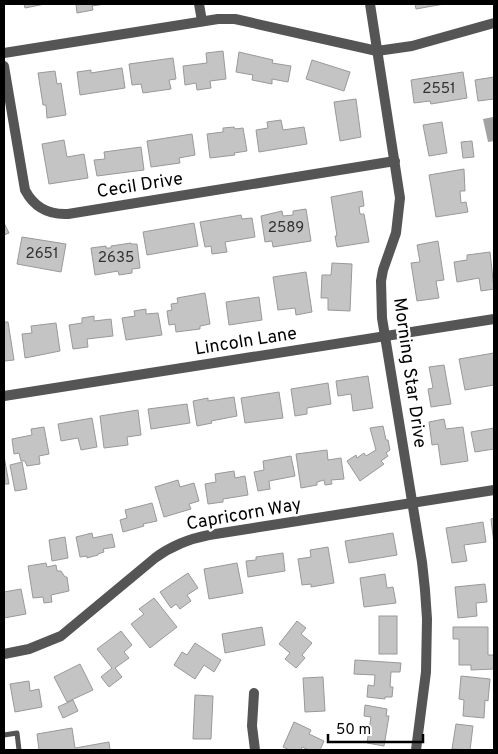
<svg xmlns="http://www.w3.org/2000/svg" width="498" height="754" font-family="Overpass,sans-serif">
<rect width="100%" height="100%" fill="#fff"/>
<!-- water -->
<polygon fill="#a3a3a3" points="493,117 494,141 488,142 483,119"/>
<!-- building -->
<g fill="#c4c4c4" stroke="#999">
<polygon points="24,4 45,4 25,8"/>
<polygon points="76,4 105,4 92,6 93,10 77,13"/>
<polygon points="415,4 444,4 416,9"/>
<polygon points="223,51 226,79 210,81 211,88 197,90 196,83 185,85 183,66 207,63 206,53"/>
<polygon points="239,52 273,60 272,63 291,66 288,82 272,79 272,84 252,80 253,75 236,72"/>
<polygon points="173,58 176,79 169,80 171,89 143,93 141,84 132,85 129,64"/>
<polygon points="312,60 350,72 344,91 306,79"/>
<polygon points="122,68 125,88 80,95 77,72 91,70 91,73"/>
<polygon points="55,71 57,84 61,83 66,115 47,118 46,105 43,105 38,73"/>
<polygon points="463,72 467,98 431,104 430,101 414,103 411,80"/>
<polygon points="494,77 494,99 478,101 475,80"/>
<polygon points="356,99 361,137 340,141 334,102"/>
<polygon points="281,120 283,130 304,127 307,144 259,152 256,130 268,128 267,122"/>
<polygon points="442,122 447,153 429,156 423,125"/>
<polygon points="234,127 235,129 243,128 247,151 234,153 235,155 210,158 207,134 223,132 223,128"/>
<polygon points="192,134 195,155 179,158 180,163 151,167 147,141"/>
<polygon points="64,140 67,157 84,154 88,178 49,184 42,144"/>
<polygon points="472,141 474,157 463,158 461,142"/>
<polygon points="141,147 144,170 97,176 94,160 105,159 104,152"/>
<polygon points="464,169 465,191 460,191 461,203 466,202 468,212 436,217 429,175"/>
<polygon points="362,191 364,206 359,207 360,214 364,214 369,242 337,247 335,236 337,236 331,197"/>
<polygon points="306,209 311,241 273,247 272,241 265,242 261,216 282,211 283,216 293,215 293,211"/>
<polygon points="241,215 242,219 252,218 255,237 225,242 227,252 212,254 211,246 205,247 200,222"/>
<polygon points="4,223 9,233 4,235"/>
<polygon points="194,223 198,246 147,255 143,232"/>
<polygon points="22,237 66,244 61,272 17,264"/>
<polygon points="438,241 444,280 436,281 439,298 417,301 411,263 420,262 417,245"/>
<polygon points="131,243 131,244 137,244 140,268 132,269 132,273 119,275 118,271 95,275 91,248 106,246 106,248 111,248 111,246"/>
<polygon points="490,252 494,289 481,291 479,278 457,282 454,262 467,260 467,255"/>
<polygon points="332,263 352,264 350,311 328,310 328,298 321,298 322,275 331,275"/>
<polygon points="306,272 312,312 296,315 295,308 278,310 273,277"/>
<polygon points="205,293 210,324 200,326 200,329 176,332 175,324 169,325 167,311 172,310 171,304 178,303 177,298"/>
<polygon points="259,297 262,320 229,325 226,302"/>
<polygon points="146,309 146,314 158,313 162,335 126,340 122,318 135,316 134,311"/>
<polygon points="94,316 94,321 111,319 113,336 87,339 88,347 73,349 69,325 82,323 82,318"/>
<polygon points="4,322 8,322 14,360 4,361"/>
<polygon points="56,323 60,351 25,358 22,334 32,333 31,326"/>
<polygon points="494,353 494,385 465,390 459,359"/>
<polygon points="444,365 451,404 431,407 428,389 433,388 429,367"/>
<polygon points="368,376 373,408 353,411 351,394 338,396 336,381"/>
<polygon points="328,383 331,404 307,408 307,414 295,416 291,389"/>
<polygon points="279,392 283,418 245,423 241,398"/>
<polygon points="234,397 237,416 211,421 212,423 197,426 193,401 208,398 208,401"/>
<polygon points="187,404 190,423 151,429 148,409"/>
<polygon points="138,410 141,435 127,437 128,445 104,448 100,416"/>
<polygon points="92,418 97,447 81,450 78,438 61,441 58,424"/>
<polygon points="444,419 446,429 463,427 468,461 441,465 438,444 432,445 429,422"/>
<polygon points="383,426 386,440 388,440 390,450 386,453 388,456 381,461 384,464 360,481 347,461 356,455 357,458 364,453 366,456 376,450 370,428"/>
<polygon points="44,427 49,454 39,456 40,464 27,466 25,461 21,461 19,453 14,454 12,439 32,435 31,429"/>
<polygon points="494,428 494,449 475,452 471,432"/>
<polygon points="327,450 328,460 341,458 344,479 331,480 332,484 325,485 324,480 317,482 317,485 301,488 296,454"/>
<polygon points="4,456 9,484 4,484"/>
<polygon points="291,456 295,476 269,481 270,489 258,491 254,472 264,470 263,461"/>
<polygon points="22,462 27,489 15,491 10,465"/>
<polygon points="234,471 235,478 245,476 248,495 223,499 223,502 208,504 205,484 216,482 215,474"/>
<polygon points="178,480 180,487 194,483 199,501 189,504 191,509 164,517 155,487"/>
<polygon points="152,503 157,521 143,524 144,526 123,532 120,520 127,518 125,510"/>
<polygon points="494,518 494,544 491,519"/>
<polygon points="483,522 486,542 464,545 467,561 452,563 446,528"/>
<polygon points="92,533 93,538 112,534 115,547 103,549 104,552 98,554 98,555 87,558 87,556 80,557 76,537"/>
<polygon points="393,533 397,555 349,563 345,541"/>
<polygon points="65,537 68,558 52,561 49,540"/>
<polygon points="328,547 334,583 311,587 311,584 302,585 298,559 311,557 310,550"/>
<polygon points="283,553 285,571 248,577 246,561 256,560 256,557"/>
<polygon points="46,563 47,567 56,565 57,571 61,571 65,577 67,577 69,591 51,595 52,602 44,603 43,597 33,598 28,566"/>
<polygon points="237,563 243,593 209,599 204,569"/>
<polygon points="188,573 198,588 187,595 191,601 180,609 176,604 171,608 160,592"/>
<polygon points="385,574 387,588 393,587 396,603 364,607 360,578"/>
<polygon points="485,584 487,602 476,603 477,616 458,618 455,587"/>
<polygon points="21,589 26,614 4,618 4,592"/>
<polygon points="154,598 177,627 150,648 131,624 144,614 139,609"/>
<rect x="379" y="616" width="18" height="38"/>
<polygon points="297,621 306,628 301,634 312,643 302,655 305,658 296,668 285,659 290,653 279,644"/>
<polygon points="262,627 265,645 225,653 222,634"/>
<polygon points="453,627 488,627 488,655 494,655 494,669 471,670 471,665 459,665 459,639 453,639"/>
<polygon points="121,631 132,645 124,652 129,658 115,668 122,677 109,687 101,677 112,668 97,649"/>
<polygon points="195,643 221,660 214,672 204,665 195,679 174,665 182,652 187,655"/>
<polygon points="355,660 401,663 400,672 391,672 390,687 393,687 392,697 385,697 385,699 367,697 368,685 374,686 375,675 354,674"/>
<polygon points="80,664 93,690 67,702 54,677"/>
<polygon points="461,676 490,679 488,701 485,700 484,718 463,716 464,700 459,699"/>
<polygon points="323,677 325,711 305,712 303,678"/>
<polygon points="29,681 30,691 39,689 42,707 15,712 10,684"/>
<polygon points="195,695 213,696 211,739 193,739"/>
<polygon points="73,700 78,711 63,718 58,707"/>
<polygon points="365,705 387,709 386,716 389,716 384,746 367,743 371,717 364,716"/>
<polygon points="294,722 311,730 309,734 324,741 320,750 309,750 302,747 301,750 290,750 283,747"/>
<polygon points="456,724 473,726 470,750 452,749"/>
<polygon points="72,728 75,748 109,742 110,750 39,750 37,734"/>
</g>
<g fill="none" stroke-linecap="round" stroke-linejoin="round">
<!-- service -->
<polyline stroke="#555" stroke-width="5" points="4,735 17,733 19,750"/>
<!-- minor -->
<g stroke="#555" stroke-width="10">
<polyline points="199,4 202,21"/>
<polyline points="370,4 400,198 396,233 383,270 381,281 382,318 422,562 425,590 427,619 426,672 416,750"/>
<polyline points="4,53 218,19 235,19 377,51 412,46 494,23"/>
<path d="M 4,66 L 25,190 C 34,207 49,215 68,214 L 395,161"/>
<path d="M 4,654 L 29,649 L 61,636 L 155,558 C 171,546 188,539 209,535 L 494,490"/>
<polyline points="254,693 252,726 255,750"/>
</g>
<!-- tertiary -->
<polyline stroke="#555" stroke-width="10" points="4,396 494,319"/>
</g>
<g text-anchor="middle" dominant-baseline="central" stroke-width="5" stroke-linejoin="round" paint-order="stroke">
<!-- number labels -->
<g font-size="15" fill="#313131">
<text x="439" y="89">2551</text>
<text x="286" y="228">2589</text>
<text x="42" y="254">2651</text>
<text x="116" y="258">2635</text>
</g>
<!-- street labels -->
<g font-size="18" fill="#000" stroke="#fff">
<text transform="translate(140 186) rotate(-9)">Cecil Drive</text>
<text transform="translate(246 342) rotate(-9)">Lincoln Lane</text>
<text transform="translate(409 373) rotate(82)">Morning Star Drive</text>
<text transform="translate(244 515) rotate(-10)">Capricorn Way</text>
</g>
</g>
<!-- border -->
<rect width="498" height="754" fill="none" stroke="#000000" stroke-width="10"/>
<!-- scale -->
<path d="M328 734v8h95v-8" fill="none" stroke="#000000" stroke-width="2.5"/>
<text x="336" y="734" font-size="15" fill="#000000" stroke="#ffffff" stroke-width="4" paint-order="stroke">50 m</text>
</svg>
